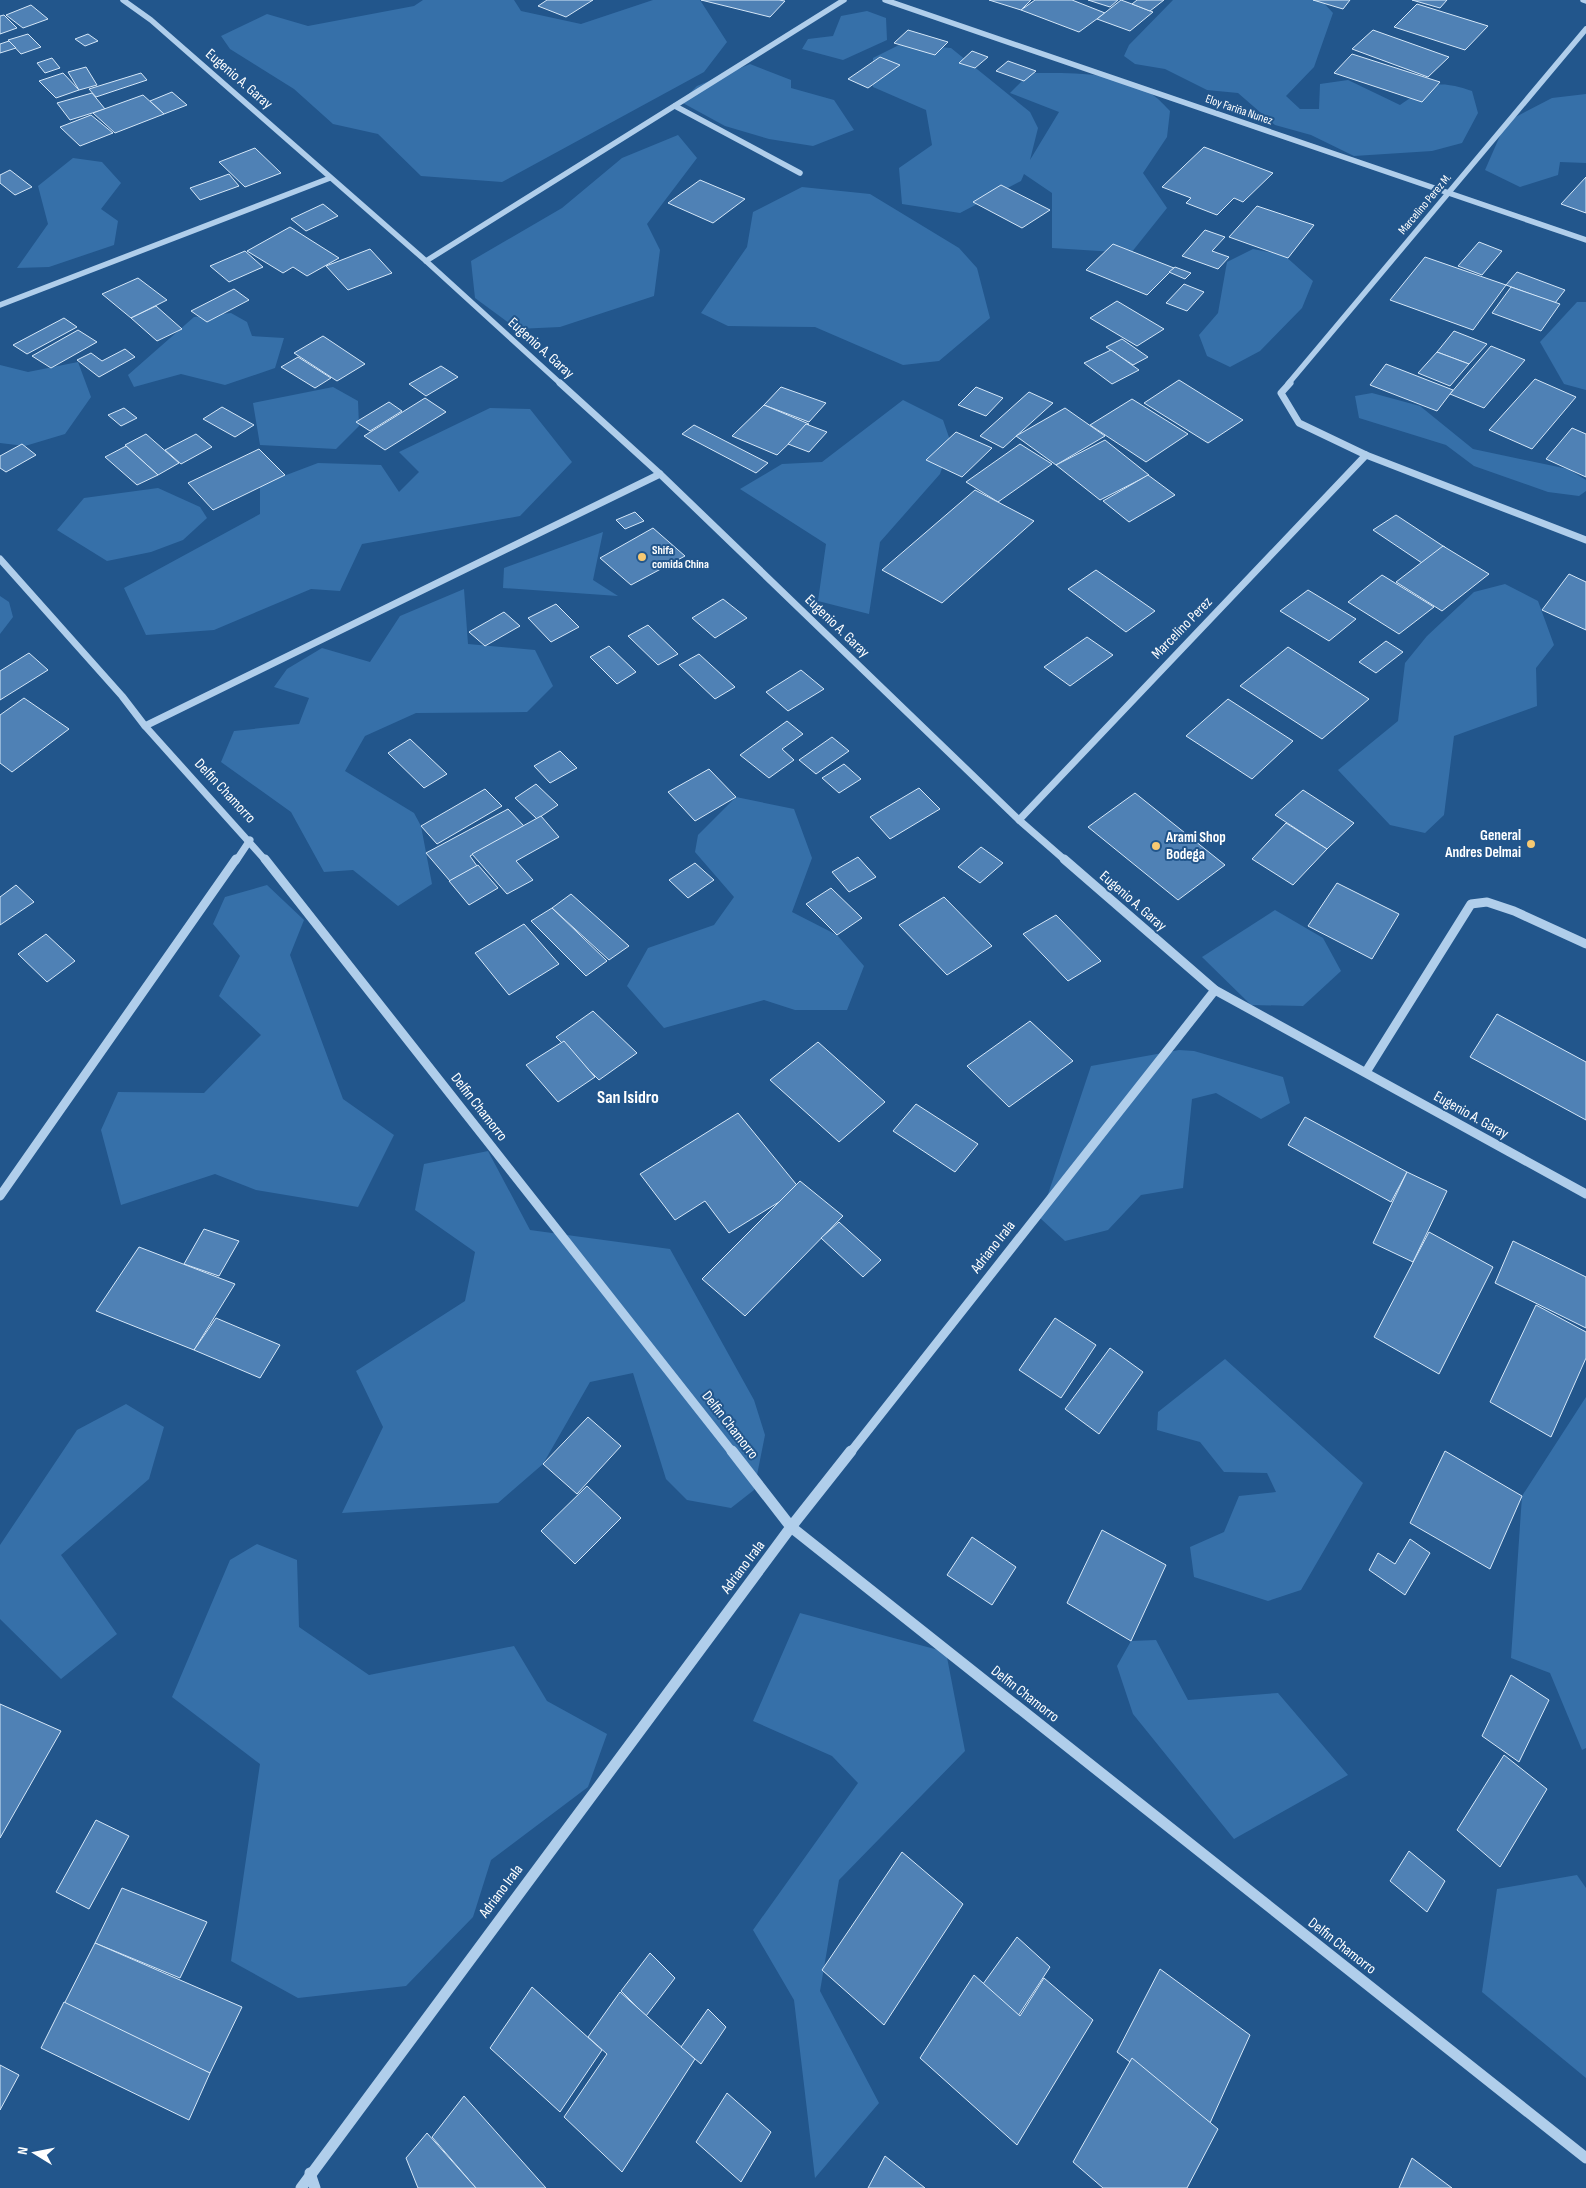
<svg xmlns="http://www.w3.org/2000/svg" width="1586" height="2188" font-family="'Sofia Sans Condensed',sans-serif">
<rect width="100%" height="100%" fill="#22568c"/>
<!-- green -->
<g fill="#3670a9">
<polygon points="423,0 514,0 521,11 581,24 653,0 700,0 727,42 704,72 502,182 421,176 378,134 333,124 294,89 230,49 221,36 267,14 308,26 414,6"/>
<path d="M 1173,0 L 1321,0 L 1333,13 L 1314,67 L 1286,96 L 1300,109 L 1319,109 L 1320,84 L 1348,80 L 1400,105 C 1431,84 1435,79 1472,91 L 1478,113 L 1462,143 L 1432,151 L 1354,156 L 1311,135 L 1275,125 L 1238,93 L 1207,90 L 1165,69 L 1135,64 L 1124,56 L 1129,45 Z"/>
<polygon points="867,11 886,18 887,40 843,60 802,49 808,39 833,36 841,16"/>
<path d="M 901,44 L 951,48 L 1030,112 L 1038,128 L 1030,160 L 1059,112 L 1010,93 L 1030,73 C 1070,73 1119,71 1153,95 C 1159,99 1165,106 1170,111 L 1167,137 L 1143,173 L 1167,208 L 1131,253 L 1052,248 L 1052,193 L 1024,174 L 1021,181 L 960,213 L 902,204 L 899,168 L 932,145 L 926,110 L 873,87 L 873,58 Z"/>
<polygon points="750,64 791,80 791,88 834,100 854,130 813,146 769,139 725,126 681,102 697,86"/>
<polygon points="1586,94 1586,163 1560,162 1558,175 1520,187 1485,170 1506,122 1552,98"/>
<polygon points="678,135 697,158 647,224 660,250 654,296 560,327 517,329 475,298 471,261 562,208 622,158"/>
<polygon points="73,158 102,162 121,183 101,209 118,221 114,245 49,267 17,268 48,224 38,186"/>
<polygon points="802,187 870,194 959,248 977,268 990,318 939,361 903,365 815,327 728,326 701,313 747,247 753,212"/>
<polygon points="1253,249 1284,255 1313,281 1302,308 1260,351 1230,367 1207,356 1199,335 1218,313 1227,262"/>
<polygon points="1577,302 1586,302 1586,390 1564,384 1540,342"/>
<polygon points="231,313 247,322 252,336 284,338 275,368 225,385 181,374 134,387 128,375 194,317"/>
<polygon points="78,362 91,397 65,434 25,446 0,443 0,365 28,372"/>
<polygon points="333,387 358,401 359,426 336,449 260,445 253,403"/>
<polygon points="1372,393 1420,406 1473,449 1568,469 1586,480 1586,491 1579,496 1548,492 1474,466 1446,445 1359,418 1355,396"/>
<polygon points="903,400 943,420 951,443 940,474 880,542 869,614 818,601 826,544 740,489 782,464 822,462"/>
<polygon points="490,408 530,409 572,462 520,516 362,544 340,591 311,589 214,630 146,635 124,588 260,514 260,485 318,463 381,465 399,492 419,472 399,452"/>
<polygon points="158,488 200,507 207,518 183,540 151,552 107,561 57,530 84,498"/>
<polygon points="603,532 593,580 618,596 503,588 504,568"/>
<polygon points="1505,584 1538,601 1554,645 1536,668 1537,706 1454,736 1444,815 1425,833 1390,825 1338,770 1398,721 1405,663 1427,636 1474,592"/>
<polygon points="464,589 468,644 535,650 553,686 527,712 416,713 365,736 345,771 414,813 421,826 432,884 398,906 353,870 324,872 291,812 221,762 234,731 299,724 309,698 274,687 287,669 322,648 370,662 400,616"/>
<polygon points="0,596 9,602 13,617 0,634"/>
<polygon points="736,797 794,809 812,858 792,912 837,935 864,966 847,1010 795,1010 764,1000 664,1028 627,986 648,948 714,925 734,897 695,852 698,835"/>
<polygon points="267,885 304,920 290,955 343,1099 394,1135 358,1207 256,1190 215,1174 121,1205 101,1130 118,1092 204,1093 261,1035 219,996 240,956 213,924 225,897"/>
<polygon points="1275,910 1323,938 1341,971 1303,1006 1251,1005 1202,957"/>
<polygon points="1179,1050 1194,1051 1283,1077 1290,1103 1261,1119 1216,1093 1192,1099 1183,1188 1141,1195 1108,1230 1065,1241 1040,1218 1091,1066"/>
<polygon points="488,1151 530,1230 670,1249 754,1400 765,1435 754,1490 731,1508 687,1500 666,1479 633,1373 590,1382 543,1464 498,1503 342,1513 383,1427 356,1371 465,1301 475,1252 415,1210 424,1164"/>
<polygon points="1225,1359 1363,1483 1301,1590 1268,1601 1194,1577 1190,1547 1224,1532 1239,1496 1276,1492 1267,1473 1224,1472 1200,1442 1157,1430 1158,1412"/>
<polygon points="1586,1397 1586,1748 1582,1750 1550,1673 1511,1658 1522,1496"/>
<polygon points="126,1404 164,1427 149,1479 61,1555 117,1634 61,1679 0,1619 0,1545 77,1430"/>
<polygon points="257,1544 297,1560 299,1627 369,1675 514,1646 547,1701 607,1734 588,1787 491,1860 473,1917 406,1986 298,1998 231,1961 260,1764 172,1697 230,1560"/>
<polygon points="800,1613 946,1652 965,1751 839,1880 820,1991 879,2103 815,2178 794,2000 753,1930 858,1783 832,1756 753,1721"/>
<polygon points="1156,1640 1188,1700 1278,1693 1348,1775 1234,1839 1133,1714 1117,1666 1131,1641"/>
<polygon points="1577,1875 1586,1888 1586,2078 1482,1992 1497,1889"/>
</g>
<!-- building -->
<g fill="#4f81b5" stroke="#d5e7f8">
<polygon points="547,0 593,0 566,17 538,6"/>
<polygon points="701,0 779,0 785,1 770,17"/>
<polygon points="989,0 1031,0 1021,10"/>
<polygon points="1035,0 1072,0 1105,13 1079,32 1021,10"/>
<polygon points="1088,0 1118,0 1110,7"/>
<polygon points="1121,0 1132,4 1153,12 1130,31 1097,19"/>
<polygon points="1137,0 1164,0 1150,11 1132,4"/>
<polygon points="1313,0 1350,0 1343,9"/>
<polygon points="1412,0 1447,0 1440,8"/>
<polygon points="1417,4 1488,26 1465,50 1394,27"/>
<polygon points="31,5 48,19 23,28 6,15"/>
<polygon points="4,15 17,28 0,34 0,16"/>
<polygon points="908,30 948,42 935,55 894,43"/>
<polygon points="1373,30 1449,57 1428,77 1352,49"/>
<polygon points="28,34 41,47 21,54 8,40"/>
<polygon points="88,34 98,41 85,46 75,39"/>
<polygon points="9,41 16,48 0,53 0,44"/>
<polygon points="972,51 988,57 975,68 959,63"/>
<polygon points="1352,54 1440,82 1422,102 1334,73"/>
<polygon points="880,57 900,65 868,88 848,79"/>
<polygon points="52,58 60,68 45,73 37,63"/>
<polygon points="1008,61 1036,71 1024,81 996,71"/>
<polygon points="86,67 97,85 79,90 68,72"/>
<polygon points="63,73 79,90 56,98 39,81"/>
<polygon points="141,73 147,80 96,97 89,89"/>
<polygon points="172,92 187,105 164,114 150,101"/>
<polygon points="92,93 105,109 70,120 57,103"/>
<polygon points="143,95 164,114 115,133 93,113"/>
<polygon points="91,115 113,133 80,146 60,127"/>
<polygon points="1204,147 1273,173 1243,202 1234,198 1217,215 1186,203 1191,198 1162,187"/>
<polygon points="255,148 281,173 245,187 219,162"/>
<polygon points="10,170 32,187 15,195 0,183 0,175"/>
<polygon points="229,174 239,186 200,200 190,188"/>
<polygon points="1586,177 1586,213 1561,204"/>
<polygon points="700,180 745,199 713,223 668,203"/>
<polygon points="1001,185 1050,210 1022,228 973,202"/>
<polygon points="323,204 338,216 306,231 291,219"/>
<polygon points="1257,206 1314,225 1288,258 1229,237"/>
<polygon points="290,227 339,258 307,276 293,267 283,273 247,251"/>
<polygon points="1205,230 1225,237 1212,251 1229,257 1218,269 1182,256"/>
<polygon points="1479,242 1502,251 1482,275 1458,266"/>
<polygon points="1113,244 1174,268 1147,295 1086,270"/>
<polygon points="370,249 392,273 348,290 326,266"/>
<polygon points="245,251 263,267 229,282 210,266"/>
<polygon points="1425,257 1506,285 1473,330 1390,300"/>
<polygon points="1175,267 1191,273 1185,279 1169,272"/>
<polygon points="1517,272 1565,290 1555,303 1506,285"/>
<polygon points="138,278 167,300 131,318 102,294"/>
<polygon points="1184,284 1204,292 1187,311 1166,303"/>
<polygon points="1511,287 1560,304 1541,331 1492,313"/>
<polygon points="234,289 249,300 207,322 191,311"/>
<polygon points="1117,301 1164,329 1137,346 1090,318"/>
<polygon points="156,306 182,329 157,341 131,318"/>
<polygon points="64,318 77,327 27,354 13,345"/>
<polygon points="78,330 97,342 51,368 32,356"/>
<polygon points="1454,331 1487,344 1469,364 1437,352"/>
<polygon points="323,336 365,364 337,381 294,353"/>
<polygon points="1122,339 1148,357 1133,365 1106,347"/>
<polygon points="1491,346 1525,360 1484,408 1450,394"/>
<polygon points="125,349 135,357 99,377 77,360 91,353 102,361"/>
<polygon points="1111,350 1139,370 1112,384 1084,363"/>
<polygon points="1437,352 1469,364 1450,386 1418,373"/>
<polygon points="298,357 331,378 315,388 281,367"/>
<polygon points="1386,364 1453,390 1437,411 1370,385"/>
<polygon points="441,366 458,377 426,396 409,384"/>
<polygon points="1535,379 1576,397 1532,449 1489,430"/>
<polygon points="1179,380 1243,420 1208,443 1144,403"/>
<polygon points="781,387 826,403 809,422 764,405"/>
<polygon points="976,387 1003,398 986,416 958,405"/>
<polygon points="1029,392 1053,403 1003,448 980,436"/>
<polygon points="425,398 446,412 385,450 364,436"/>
<polygon points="1132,399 1188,434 1146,462 1090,425"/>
<polygon points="389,402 402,411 370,431 356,422"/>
<polygon points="764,405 809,424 777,455 732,436"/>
<polygon points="222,407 254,425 235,437 203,419"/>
<polygon points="124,408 137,418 121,426 108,415"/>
<polygon points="1065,408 1105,436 1056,465 1016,436"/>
<polygon points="806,424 827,432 809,452 788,444"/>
<polygon points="694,425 768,463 756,473 682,434"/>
<polygon points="1572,428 1586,434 1586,477 1546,459"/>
<polygon points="956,432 992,448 962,477 926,460"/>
<polygon points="146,434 179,463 158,475 125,445"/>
<polygon points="196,434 212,447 181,464 165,450"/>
<polygon points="1105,440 1149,475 1100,500 1056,465"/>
<polygon points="22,444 36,455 6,472 0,468 0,456"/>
<polygon points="1020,444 1052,464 998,502 966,482"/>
<polygon points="126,446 158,475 137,485 105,457"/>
<polygon points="259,449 285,475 213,510 188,483"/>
<polygon points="1148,475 1175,495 1129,522 1103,501"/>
<polygon points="975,490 1034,521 942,603 882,570"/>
<polygon points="635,512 644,521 625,529 616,520"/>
<polygon points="1396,515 1443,546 1445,547 1422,563 1373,530"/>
<polygon points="653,528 685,556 631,585 600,558"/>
<polygon points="1443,546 1489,574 1442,611 1396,582"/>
<polygon points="1096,570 1155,611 1126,632 1068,589"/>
<polygon points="1569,574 1586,582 1586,630 1542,610"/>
<polygon points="1382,575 1434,607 1399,634 1348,602"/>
<polygon points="1308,590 1356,619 1329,641 1280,611"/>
<polygon points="723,599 747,618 715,638 692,618"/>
<polygon points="556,604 579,627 551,642 528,618"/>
<polygon points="504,612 520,626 485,646 469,632"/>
<polygon points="648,625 678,654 658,665 628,636"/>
<polygon points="1087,637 1113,655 1070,686 1044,667"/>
<polygon points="1386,641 1403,652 1376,673 1359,662"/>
<polygon points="609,646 636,672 617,684 590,657"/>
<polygon points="1288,647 1369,699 1322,739 1240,686"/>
<polygon points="29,653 48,670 0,700 0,671"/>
<polygon points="699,654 735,687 715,699 679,665"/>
<polygon points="801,670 824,689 788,711 766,692"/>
<polygon points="24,698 69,729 12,772 0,763 0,715"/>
<polygon points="1228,699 1293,741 1252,779 1186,736"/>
<polygon points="787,721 803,734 782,749 794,760 769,778 740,755"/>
<polygon points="832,737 849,751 816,774 799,760"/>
<polygon points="410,739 447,774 424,788 388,753"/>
<polygon points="560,751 577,768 550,783 534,766"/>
<polygon points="844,764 861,779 839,793 822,778"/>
<polygon points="709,769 736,797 695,821 668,792"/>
<polygon points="536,784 558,805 537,819 515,798"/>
<polygon points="919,788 940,809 890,839 870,817"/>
<polygon points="485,789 502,806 437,844 421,826"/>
<polygon points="1303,790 1354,823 1327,849 1275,815"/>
<polygon points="1135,793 1225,865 1178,900 1088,827"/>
<polygon points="508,809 524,826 470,856 477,866 450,881 426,853"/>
<polygon points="541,816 559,837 516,861 533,880 507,894 472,854"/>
<polygon points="1286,823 1327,849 1293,885 1252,859"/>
<polygon points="981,847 1003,863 980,883 958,867"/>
<polygon points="858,857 876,877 849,892 832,872"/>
<polygon points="695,863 714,880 688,898 669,880"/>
<polygon points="478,865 498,888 469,905 449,881"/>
<polygon points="1337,883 1399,914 1372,959 1308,926"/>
<polygon points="16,885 34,902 0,925 0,897"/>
<polygon points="831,888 862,918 837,935 806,904"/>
<polygon points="571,894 629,946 609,960 552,908"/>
<polygon points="944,897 992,946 947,975 899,925"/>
<polygon points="552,908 607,961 586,976 531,921"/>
<polygon points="1056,915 1101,961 1068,981 1023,934"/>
<polygon points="524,924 559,964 509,995 475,953"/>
<polygon points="46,934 75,961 47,982 18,954"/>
<polygon points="593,1011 637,1053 599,1080 556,1037"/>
<polygon points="1497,1014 1586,1062 1586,1120 1470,1057"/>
<polygon points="1030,1021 1073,1061 1009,1107 967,1066"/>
<polygon points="564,1041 595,1077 558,1102 526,1065"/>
<polygon points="818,1042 885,1102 839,1142 770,1080"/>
<polygon points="916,1104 978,1144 955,1172 893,1131"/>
<polygon points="738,1113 800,1189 729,1233 705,1201 675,1220 640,1174"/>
<polygon points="1305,1117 1407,1172 1391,1202 1288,1145"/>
<polygon points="1407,1172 1447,1191 1413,1262 1373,1243"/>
<polygon points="800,1181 843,1216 745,1316 702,1279"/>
<polygon points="839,1222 881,1260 863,1277 821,1238"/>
<polygon points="204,1229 239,1241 219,1276 184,1264"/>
<polygon points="1429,1232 1493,1267 1439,1374 1374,1337"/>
<polygon points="1513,1241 1586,1277 1586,1328 1495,1283"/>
<polygon points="139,1247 235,1284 194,1350 96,1311"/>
<polygon points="1536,1305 1586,1332 1586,1358 1551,1437 1490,1402"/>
<polygon points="216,1318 280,1345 260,1378 194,1350"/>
<polygon points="1055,1318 1096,1345 1061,1398 1019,1370"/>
<polygon points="1110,1348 1143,1372 1099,1434 1065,1409"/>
<polygon points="588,1417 621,1446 577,1494 543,1464"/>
<polygon points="1445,1451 1522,1496 1490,1569 1410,1523"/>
<polygon points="587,1486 621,1518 575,1564 541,1531"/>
<polygon points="1102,1530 1166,1565 1131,1641 1067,1603"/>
<polygon points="972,1537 1016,1567 992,1605 947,1575"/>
<polygon points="1410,1539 1430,1553 1405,1595 1369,1570 1378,1553 1395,1564"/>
<polygon points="1511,1675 1549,1700 1519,1762 1482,1736"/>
<polygon points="0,1704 61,1731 0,1838"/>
<polygon points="1504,1755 1547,1789 1500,1867 1457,1830"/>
<polygon points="96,1820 129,1836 89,1909 56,1892"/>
<polygon points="1409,1851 1445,1881 1427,1912 1390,1881"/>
<polygon points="902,1852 963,1904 884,2025 822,1970"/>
<polygon points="122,1888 207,1922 180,1978 95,1943"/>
<polygon points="1017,1937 1050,1967 1018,2016 983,1984"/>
<polygon points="95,1943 242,2007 210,2073 62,2008"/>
<polygon points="650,1953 675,1978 646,2016 621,1991"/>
<polygon points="1160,1969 1250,2035 1210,2123 1117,2052"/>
<polygon points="974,1975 1020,2016 1044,1978 1093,2020 1017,2145 920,2058"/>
<polygon points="532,1987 602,2050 560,2112 490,2048"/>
<polygon points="620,1992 695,2059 622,2172 564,2117 607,2054 588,2037"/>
<polygon points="64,2002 210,2073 189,2120 41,2048"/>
<polygon points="708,2009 726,2027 701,2064 681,2047"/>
<polygon points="1132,2058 1218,2129 1187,2188 1103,2188 1073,2162"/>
<polygon points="0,2065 19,2075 0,2110"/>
<polygon points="727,2093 771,2132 741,2182 696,2142"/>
<polygon points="464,2096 546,2188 476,2188 432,2137"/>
<polygon points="427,2133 476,2188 418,2188 406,2158"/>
<polygon points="885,2156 925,2188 868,2188"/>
<polygon points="1412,2158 1452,2188 1399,2188"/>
</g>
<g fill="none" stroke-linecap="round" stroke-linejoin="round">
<!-- minor-far3 -->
<g stroke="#b0ceeb" stroke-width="5.5">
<polyline points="123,0 151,20 426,261 561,384"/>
<polyline points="885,0 1586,240"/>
<polyline points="1583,0 1586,1"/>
<polyline points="675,106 800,173"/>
<polyline points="426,261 844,0"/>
<polyline points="0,305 330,178"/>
<polyline points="1288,384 1586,29"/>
</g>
<!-- minor-far2 -->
<g stroke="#b0ceeb" stroke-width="7">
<polyline points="560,383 660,474 1019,820 1066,861"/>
<polyline points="1290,383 1281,393 1299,423 1366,455 1586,540"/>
<polyline points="0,559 122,696 145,726 266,861"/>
<polyline points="145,726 660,474"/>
<polyline points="1019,820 1366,455"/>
<polyline points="236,861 250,840"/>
</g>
<!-- minor-far1 -->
<g stroke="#b0ceeb" stroke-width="9">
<polyline points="265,859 733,1453"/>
<polyline points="1064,859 1215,990 1586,1194"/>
<polyline points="1366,1072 1471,904 1487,902 1514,911 1586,944"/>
<polyline points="0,1196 236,859"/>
<polyline points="850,1453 1215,990"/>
</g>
<!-- minor -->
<g stroke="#b0ceeb" stroke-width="11">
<polyline points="732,1451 791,1527 1586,2158"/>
<polyline points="310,2173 315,2188"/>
<polyline points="301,2188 791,1527 851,1451"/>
</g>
</g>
<!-- markers -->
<g fill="#f7c972" stroke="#22568c" stroke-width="2">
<circle cx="642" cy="557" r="5"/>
<circle cx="1531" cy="844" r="5"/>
<circle cx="1156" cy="846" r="5"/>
</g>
<g text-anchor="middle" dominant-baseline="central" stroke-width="4" stroke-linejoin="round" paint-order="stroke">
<!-- far-street labels -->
<g font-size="12" fill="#fff" stroke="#22568c">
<text transform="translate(1239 110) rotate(19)">Eloy Fariña Nunez</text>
<text transform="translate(1425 204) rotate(-50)">Marcelino Perez M.</text>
</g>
<!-- far-poi labels -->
<g font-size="12" font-weight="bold" fill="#fff" stroke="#22568c" text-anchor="start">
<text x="652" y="550">Shifa<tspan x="652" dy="14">comida China</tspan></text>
</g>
<!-- street labels -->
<g font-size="15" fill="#fff" stroke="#22568c">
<text transform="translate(239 79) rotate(41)">Eugenio A. Garay</text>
<text transform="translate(541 348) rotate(42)">Eugenio A. Garay</text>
<text transform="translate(837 626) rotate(44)">Eugenio A. Garay</text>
<text transform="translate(1182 628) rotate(-46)">Marcelino Perez</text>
<text transform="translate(225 791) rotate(47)">Delfin Chamorro</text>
<text transform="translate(1133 901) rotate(41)">Eugenio A. Garay</text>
<text transform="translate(479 1107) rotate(52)">Delfin Chamorro</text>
<text transform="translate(1471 1115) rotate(29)">Eugenio A. Garay</text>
<text transform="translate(993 1247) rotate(-52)">Adriano Irala</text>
<text transform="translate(730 1425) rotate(52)">Delfin Chamorro</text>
<text transform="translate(743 1567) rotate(-53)">Adriano Irala</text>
<text transform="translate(1025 1694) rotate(38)">Delfin Chamorro</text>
<text transform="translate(501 1891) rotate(-53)">Adriano Irala</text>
<text transform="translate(1342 1946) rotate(38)">Delfin Chamorro</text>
</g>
<!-- poi labels -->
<g font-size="15" font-weight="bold" fill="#fff" stroke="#22568c" text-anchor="end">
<text x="1521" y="835">General<tspan x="1521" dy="17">Andres Delmai</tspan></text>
<text x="1166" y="837" text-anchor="start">Arami Shop<tspan x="1166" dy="17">Bodega</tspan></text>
</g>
<!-- quarter labels -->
<g font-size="18" font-weight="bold" fill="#fff" stroke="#22568c">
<text x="628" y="1097">San Isidro</text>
</g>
</g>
<!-- north arrow -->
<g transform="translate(35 2153) rotate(280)" stroke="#22568c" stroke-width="4" paint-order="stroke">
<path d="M0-4L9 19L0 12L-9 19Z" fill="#ffffff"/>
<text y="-8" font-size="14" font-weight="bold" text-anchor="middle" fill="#ffffff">N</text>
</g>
</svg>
